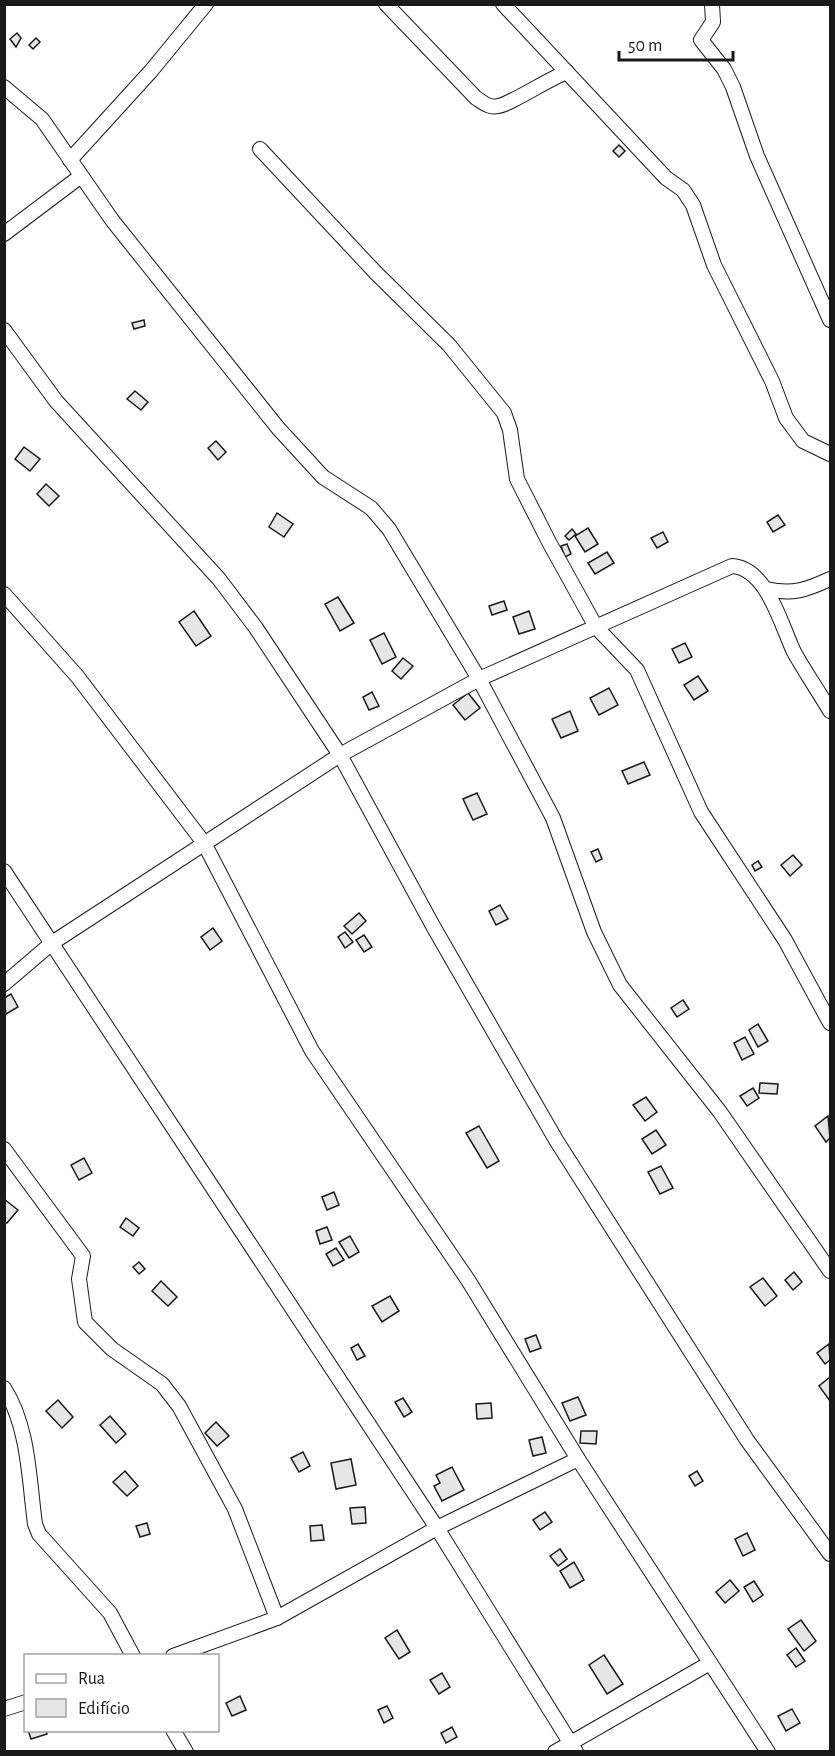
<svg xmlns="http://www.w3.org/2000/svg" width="835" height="1756" font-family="'Alegreya Sans',sans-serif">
<rect width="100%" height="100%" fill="#fff"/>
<!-- building -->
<g fill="#e6e6e6" stroke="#1a1a1a" stroke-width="1.5">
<polygon points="17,33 21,38 16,47 10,39"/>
<polygon points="36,38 40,42 33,49 29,45"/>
<polygon points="619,145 625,151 619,157 613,151"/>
<polygon points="144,320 145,326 134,329 132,323"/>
<polygon points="135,391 148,402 141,410 127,399"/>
<polygon points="216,441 226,452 218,460 208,448"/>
<polygon points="24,447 40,459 30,471 15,459"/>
<polygon points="46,484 59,496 49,506 37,494"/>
<polygon points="277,513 293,524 284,537 269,527"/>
<polygon points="778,515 785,525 773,532 767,522"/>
<polygon points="588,528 598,544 585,552 575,536"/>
<polygon points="572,529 576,534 569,540 565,536"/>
<polygon points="663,532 668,542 657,548 651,538"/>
<polygon points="567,544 571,554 565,557 561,546"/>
<polygon points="607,552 614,563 595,574 588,563"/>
<polygon points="338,597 354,623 340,631 325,604"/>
<polygon points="504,601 507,610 492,615 489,606"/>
<polygon points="194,611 211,636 196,646 179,622"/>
<polygon points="529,611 535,629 519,634 513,617"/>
<polygon points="384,633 396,657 382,664 370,640"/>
<polygon points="685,643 692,657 679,663 672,649"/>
<polygon points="403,658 413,666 401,679 392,671"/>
<polygon points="698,676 708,691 694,700 684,685"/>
<polygon points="609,688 618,705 599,715 590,698"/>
<polygon points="372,692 379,706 369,710 363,697"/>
<polygon points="468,693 480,708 465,720 453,705"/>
<polygon points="570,711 578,731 561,738 552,719"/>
<polygon points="644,762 650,775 628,784 622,771"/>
<polygon points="477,793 487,814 473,820 463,799"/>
<polygon points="598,849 602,859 596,862 591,852"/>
<polygon points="793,855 802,865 790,876 781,865"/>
<polygon points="758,861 762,867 755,871 752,865"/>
<polygon points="500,905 508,919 496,925 489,911"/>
<polygon points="359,913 366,921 352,934 344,926"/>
<polygon points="213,928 222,941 210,950 201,937"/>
<polygon points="345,932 353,942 345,948 338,937"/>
<polygon points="364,935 372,947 364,952 356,940"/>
<polygon points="11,994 18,1007 6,1014 4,998"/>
<polygon points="683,1000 689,1009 677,1017 671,1008"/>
<polygon points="758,1024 768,1041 758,1047 749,1030"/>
<polygon points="745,1037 754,1054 742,1060 734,1043"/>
<polygon points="760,1083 778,1084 777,1094 759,1093"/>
<polygon points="753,1088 759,1098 747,1106 740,1096"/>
<polygon points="646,1097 657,1112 645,1121 633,1105"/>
<polygon points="828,1116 830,1138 826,1142 815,1126"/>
<polygon points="479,1126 499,1161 487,1168 466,1133"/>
<polygon points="656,1130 666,1145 652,1154 642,1139"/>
<polygon points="84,1158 92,1173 79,1180 71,1165"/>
<polygon points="661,1166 673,1188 660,1194 648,1172"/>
<polygon points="334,1192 339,1205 327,1210 322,1197"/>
<polygon points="4,1199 18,1210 7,1223 4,1221"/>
<polygon points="126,1218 139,1228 133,1236 120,1227"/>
<polygon points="327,1227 332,1240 320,1244 316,1231"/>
<polygon points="350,1236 359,1252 349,1258 339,1242"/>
<polygon points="336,1248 344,1260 333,1266 326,1254"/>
<polygon points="139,1262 145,1269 139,1274 133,1267"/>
<polygon points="794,1272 802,1282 793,1290 785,1280"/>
<polygon points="763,1278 777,1296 765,1306 750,1287"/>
<polygon points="161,1281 177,1297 168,1306 152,1291"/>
<polygon points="390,1296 399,1311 382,1322 372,1306"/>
<polygon points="536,1335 541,1348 530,1352 525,1339"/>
<polygon points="358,1344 365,1356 357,1360 351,1348"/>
<polygon points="829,1344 830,1360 825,1364 817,1353"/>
<polygon points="830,1377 830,1401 819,1386"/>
<polygon points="578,1397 586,1415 570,1421 562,1403"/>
<polygon points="403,1398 412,1412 404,1417 395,1402"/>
<polygon points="58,1400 73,1417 62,1428 46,1411"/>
<polygon points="491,1403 492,1418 477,1419 476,1404"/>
<polygon points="110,1416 126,1434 116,1443 100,1425"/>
<polygon points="216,1422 229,1436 217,1446 205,1433"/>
<polygon points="581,1431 597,1431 596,1444 580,1443"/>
<polygon points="542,1437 546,1453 533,1456 529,1440"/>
<polygon points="303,1452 310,1466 299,1472 291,1458"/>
<polygon points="351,1459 356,1485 336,1489 331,1463"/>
<polygon points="452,1467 464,1490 442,1501 434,1486 440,1483 436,1475"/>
<polygon points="125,1471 138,1486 127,1496 113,1482"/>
<polygon points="697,1471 703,1481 695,1486 689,1476"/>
<polygon points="365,1507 366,1523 352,1524 350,1508"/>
<polygon points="545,1512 552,1522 540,1530 533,1520"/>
<polygon points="147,1523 150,1534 140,1537 136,1526"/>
<polygon points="322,1525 324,1540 311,1541 310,1526"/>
<polygon points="747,1533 755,1550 743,1556 735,1539"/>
<polygon points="560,1549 567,1559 558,1566 550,1556"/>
<polygon points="574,1562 584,1580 570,1588 560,1571"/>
<polygon points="730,1580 739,1591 725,1603 716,1592"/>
<polygon points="754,1581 763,1595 753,1602 744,1587"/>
<polygon points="801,1620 816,1641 804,1651 788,1629"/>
<polygon points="397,1630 410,1652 399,1659 385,1638"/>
<polygon points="796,1648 805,1661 796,1667 787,1655"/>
<polygon points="604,1655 623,1684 607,1694 589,1665"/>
<polygon points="442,1673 450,1687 439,1694 430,1680"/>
<polygon points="240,1696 246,1710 232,1716 226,1703"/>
<polygon points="387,1706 393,1718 384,1723 378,1710"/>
<polygon points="792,1709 800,1723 786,1731 778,1716"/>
<polygon points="452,1727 457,1737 446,1743 441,1733"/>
<polygon points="28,1730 46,1730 47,1734 31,1739"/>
</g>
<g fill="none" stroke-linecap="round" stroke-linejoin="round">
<!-- street casing -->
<g stroke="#1a1a1a" stroke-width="16">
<g id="street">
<path d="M 386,4 L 476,98 C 484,103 489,108 498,106 C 509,105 550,78 567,72"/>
<polyline points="503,4 666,178 683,190 693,205 714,265 772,381 786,418 803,441 830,454"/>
<polyline points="712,4 713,22 701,40 724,69 733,87 757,156 830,320"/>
<polyline points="4,87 42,119 112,220 278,428 323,477 371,508 389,529 479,679 553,818 594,932 620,985 720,1112 830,1271"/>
<polyline points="260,149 375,272 449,345 504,413 510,430 517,479 549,542 596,627 637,670 701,812 785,940 830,1023"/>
<polyline points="70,160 151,71 206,4"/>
<polyline points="4,234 81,176"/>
<polyline points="4,330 56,401 219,579 256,628 340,755 433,926 556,1140 747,1440 830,1554"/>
<path d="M 766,589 C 793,595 806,590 830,579"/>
<polyline points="4,594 77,676 204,843 312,1051 468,1280 578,1459 768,1752"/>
<polyline points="4,871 437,1528 576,1752"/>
<path d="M 4,984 L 52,943 L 340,755 L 479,679 L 732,566 C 767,568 781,625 794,652 C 805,672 819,692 830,711"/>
<polyline points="4,1149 83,1256 79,1279 85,1322 112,1349 162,1384 179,1406 235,1509 277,1618"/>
<path d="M 4,1388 C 29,1427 29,1480 35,1524 L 39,1534 L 110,1613 L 133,1656"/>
<polyline points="173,1656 277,1618 437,1528 578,1459"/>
<polyline points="4,1709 26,1702"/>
<polyline points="173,1730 186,1752"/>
<polyline points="555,1752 710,1663"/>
</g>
</g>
<!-- street -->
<use href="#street" stroke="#fff" stroke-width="14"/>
</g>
<!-- border -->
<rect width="835" height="1756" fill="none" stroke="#1a1a1a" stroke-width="12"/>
<!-- legend -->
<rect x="24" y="1654" width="195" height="78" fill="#ffffff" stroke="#a3a3a3" stroke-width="1.5"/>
<rect x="36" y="1674" width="30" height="9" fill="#ffffff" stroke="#a3a3a3" stroke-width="1.5"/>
<text x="78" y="1684" font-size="18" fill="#1a1a1a">Rua</text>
<rect x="36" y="1699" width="30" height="18" fill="#e6e6e6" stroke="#a3a3a3" stroke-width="1.5"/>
<text x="78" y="1714" font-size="18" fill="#1a1a1a">Edifício</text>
<!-- scale -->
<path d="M619 51v9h114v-9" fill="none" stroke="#1a1a1a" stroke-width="3"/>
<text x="628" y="51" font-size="18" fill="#1a1a1a" stroke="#ffffff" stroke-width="4.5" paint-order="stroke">50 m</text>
</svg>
